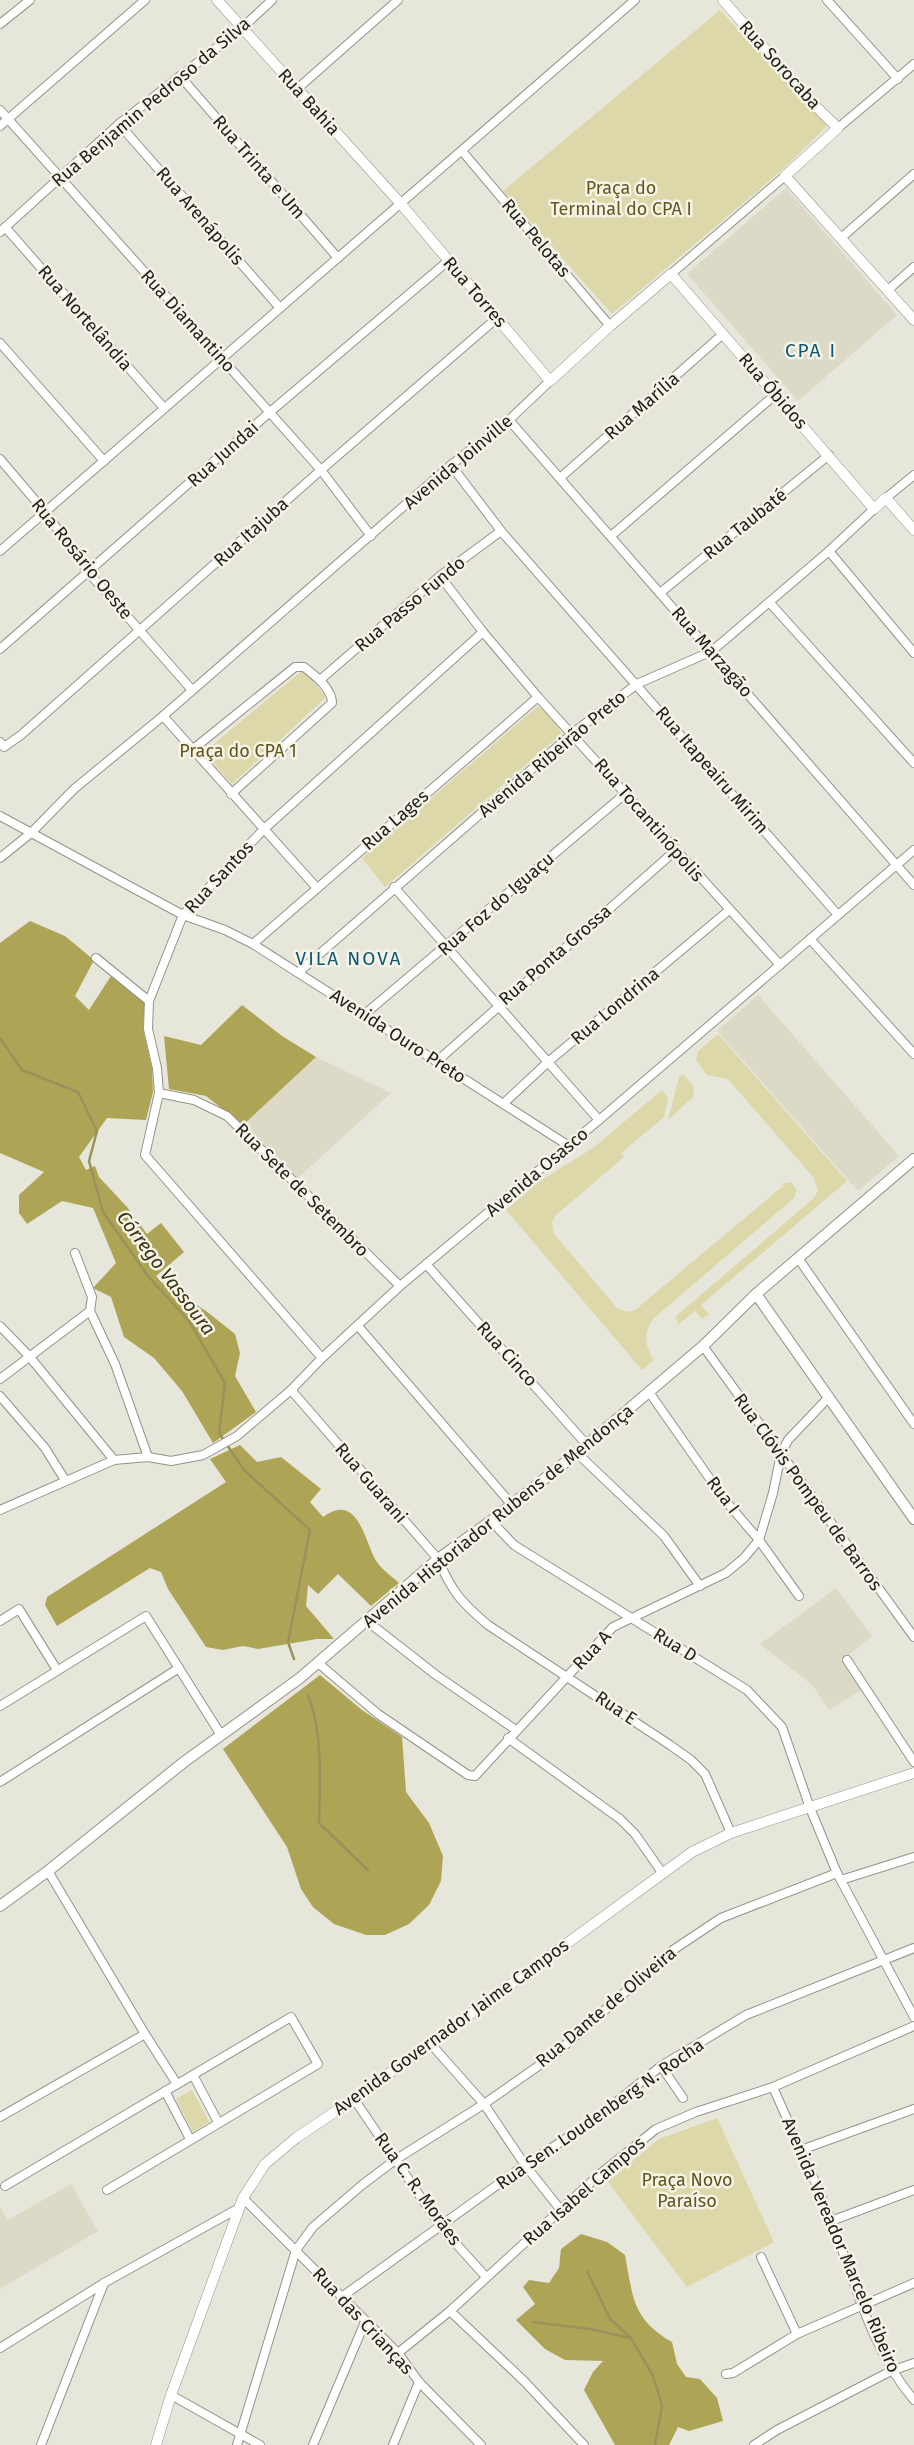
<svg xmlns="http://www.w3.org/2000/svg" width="914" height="2445" font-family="'Fira Sans',sans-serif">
<rect width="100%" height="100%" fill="#e7e6da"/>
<!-- built -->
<g fill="#dcdac7">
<polygon points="786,188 897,315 798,401 687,274"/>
<polygon points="758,995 899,1156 858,1191 717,1031"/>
<polygon points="316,1057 391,1093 298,1178 243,1125"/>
<polygon points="836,1588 872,1636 844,1659 861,1690 829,1710 813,1686 760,1644"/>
<polygon points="71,2184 98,2231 0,2289 0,2207 8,2220"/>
</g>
<!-- green -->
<g fill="#ddd8a9">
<polygon points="720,10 827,126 781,171 612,314 503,191"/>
<polygon points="303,670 326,697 232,784 204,752"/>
<path d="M 537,707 C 547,710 557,724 561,733 L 558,737 L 385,887 L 362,858 Z"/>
<polygon points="718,1034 847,1181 701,1305 709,1314 702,1319 695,1311 679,1324 675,1317 813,1199 818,1190 814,1178 728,1079 707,1075 696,1060 698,1051"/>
<polygon points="683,1074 693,1086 694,1096 668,1120 679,1077"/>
<path d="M 662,1090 L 668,1098 L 664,1117 L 621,1153 L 624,1157 L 556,1215 L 552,1222 L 554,1234 L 618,1309 L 629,1312 L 635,1310 L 783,1186 L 781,1184 L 791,1182 L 797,1190 L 794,1198 L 653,1319 C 643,1333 645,1346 654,1360 L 642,1370 L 506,1210 L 540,1181 L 593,1148 Z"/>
<polygon points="192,2090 209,2122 193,2132 176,2099"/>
<polygon points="717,2118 774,2242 687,2287 608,2182 659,2139"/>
</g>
<!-- forest -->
<g fill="#aea456">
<polygon points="30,921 65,936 94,960 75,996 89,1010 111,976 145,1002 143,1029 152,1068 153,1092 146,1120 107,1118 79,1157 86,1170 95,1166 99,1177 127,1207 147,1234 161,1223 184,1252 156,1276 162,1283 206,1311 235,1334 240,1353 235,1376 256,1412 213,1443 182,1391 154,1358 124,1337 111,1297 93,1288 116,1263 93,1208 62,1201 27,1224 19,1213 19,1195 44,1172 0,1153 0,943"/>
<polygon points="242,1005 282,1036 316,1057 243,1125 206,1096 169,1089 164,1036 201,1045"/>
<path d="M 240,1445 L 257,1462 L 281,1457 L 321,1489 L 310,1502 L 323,1517 C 357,1492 364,1538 375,1559 C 380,1568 391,1576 399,1583 L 371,1606 L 338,1574 L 318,1594 L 308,1585 L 306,1606 L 334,1639 L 317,1639 L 258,1649 L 243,1646 L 223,1650 L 206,1647 L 168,1589 L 161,1572 L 150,1568 L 57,1626 L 45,1605 L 47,1597 L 226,1482 L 210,1459 Z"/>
<polygon points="320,1675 362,1710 402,1737 406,1792 429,1823 443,1856 441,1881 429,1905 409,1924 385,1935 366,1935 334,1924 313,1907 301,1889 287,1847 223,1749"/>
<path d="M 581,2234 L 607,2242 L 625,2255 C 633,2297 632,2319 672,2342 L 677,2364 L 686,2377 L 700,2379 L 717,2398 L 723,2421 L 689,2431 L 678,2427 L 669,2445 L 615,2445 L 584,2390 L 593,2372 L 603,2361 L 565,2360 L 545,2349 L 516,2320 L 535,2304 L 523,2287 L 529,2280 L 549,2283 L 559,2268 L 561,2249 Z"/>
</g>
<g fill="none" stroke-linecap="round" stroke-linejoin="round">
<!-- stream -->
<g stroke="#9a925a" stroke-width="2.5">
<polyline points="0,1038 22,1070 78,1092 97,1131 89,1161 103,1212 148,1276 189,1321 225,1383 219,1433 244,1470 310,1530 288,1642 294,1659"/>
<path d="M 308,1696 C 323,1732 320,1783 319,1823 L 368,1870"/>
<polyline points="587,2271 610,2319 631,2338 653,2376 662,2405 655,2445"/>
<polyline points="533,2322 590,2329 630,2338"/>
</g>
<!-- minor casing -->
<g stroke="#949388" stroke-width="10">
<g id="minor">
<polyline points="827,0 898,79"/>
<polyline points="0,24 30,0"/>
<polyline points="180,76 338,258"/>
<polyline points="297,89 398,0"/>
<polyline points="0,110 321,470 371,536"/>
<polyline points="119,124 280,308"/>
<polyline points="0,126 145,0"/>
<polyline points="838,128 914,64"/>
<polyline points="462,151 610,326"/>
<polyline points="5,227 164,408"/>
<polyline points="0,232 119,124 242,28 272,0"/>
<polyline points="841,238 914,174"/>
<polyline points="671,274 785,176"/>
<polyline points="888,290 914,267"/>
<polyline points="0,343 104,461"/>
<polyline points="509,420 914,885"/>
<polyline points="0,459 45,512 89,573 192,690"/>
<polyline points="451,465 501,531 838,915"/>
<polyline points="560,478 723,334"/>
<polyline points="886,498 914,475"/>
<polyline points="611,536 776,394"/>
<polyline points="0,551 635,0"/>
<polyline points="829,551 914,653"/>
<polyline points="440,576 483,632 538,697 780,965"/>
<polyline points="660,593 829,455"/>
<polyline points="770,603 914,763"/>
<polyline points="0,649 270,412 448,261"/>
<polyline points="320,680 440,576 501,531"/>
<polyline points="163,716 316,887"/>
<polyline points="0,742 4,747 21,735 321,470 497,318"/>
<path d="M 192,750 L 295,667 L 304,667 C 315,676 332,688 332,703 L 231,794"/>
<polyline points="0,816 183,915 225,930 253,944 569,1146"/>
<polyline points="0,858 31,833 74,789 163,716 451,465 509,420 550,381"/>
<polyline points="394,887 599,1120"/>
<polyline points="810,939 914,1054"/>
<polyline points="253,944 538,697"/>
<polyline points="96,958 149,1001"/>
<polyline points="299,972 573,733 637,684 712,651 829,551 874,509"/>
<polyline points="365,1014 626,793"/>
<polyline points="436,1062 676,850"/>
<polyline points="159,1093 194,1100 227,1116 400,1286"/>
<polyline points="503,1104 548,1062 728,911"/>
<polyline points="75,1253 92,1297 90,1311 115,1364 148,1457"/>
<polyline points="798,1258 914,1424"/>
<polyline points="426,1264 587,1445"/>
<polyline points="0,1326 29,1356 114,1460"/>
<polyline points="358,1326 512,1505"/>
<polyline points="703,1346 914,1637"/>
<polyline points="322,1358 145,1155 159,1093 157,1068 148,1029 149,1001 183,915 263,830 483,632"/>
<polyline points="0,1379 90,1311"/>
<path d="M 291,1390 L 438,1559 C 452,1592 461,1602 488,1625 L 670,1745 L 691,1760 L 705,1774 L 731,1833"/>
<polyline points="649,1392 724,1499 759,1540 799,1596"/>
<polyline points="0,1396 45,1448 65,1480"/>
<polyline points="577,1453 664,1536 700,1586"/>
<polyline points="0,1510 114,1460 148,1457 171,1461 203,1455 237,1436 291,1390 322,1358 400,1286 599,1120 914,850"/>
<polyline points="491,1521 514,1545 747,1690 782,1727 810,1808 837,1873 914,2017"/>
<polyline points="0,1621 19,1609 57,1670"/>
<polyline points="367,1621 436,1675 516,1730"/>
<polyline points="847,1660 914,1762"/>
<polyline points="318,1663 378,1714 468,1775 475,1776 613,1627 726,1573 744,1558 759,1540 773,1493 781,1454 788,1440 829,1397"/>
<polyline points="0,1706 146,1616 221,1735"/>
<polyline points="508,1738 620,1819 635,1834 663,1874"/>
<polyline points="0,1782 179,1668"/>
<polyline points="48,1871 145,2034 177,2084"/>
<polyline points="841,1880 914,1857"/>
<polyline points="430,2043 484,2104 525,2165 560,2209"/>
<polyline points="661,2066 683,2098"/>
<polyline points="193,2075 218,2122"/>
<path d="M 773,2087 C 792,2131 813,2175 831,2220 C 855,2281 871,2350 914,2400"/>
<polyline points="165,2091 190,2139"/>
<polyline points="354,2099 441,2227 486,2277"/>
<polyline points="0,2117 145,2034"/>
<polyline points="801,2150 914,2109"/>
<polyline points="5,2186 291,2017 318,2064 107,2190"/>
<polyline points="243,2198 398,2353 419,2382 481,2445"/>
<polyline points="831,2221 914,2190"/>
<polyline points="761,2257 797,2334"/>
<polyline points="343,2296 525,2165 593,2121 661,2066 746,2015 914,1948"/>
<polyline points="450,2311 524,2381 584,2445"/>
<polyline points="0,2348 104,2283 239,2208"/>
<polyline points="398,2353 450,2311 600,2174 656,2129 696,2112 773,2087 914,2026"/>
<polyline points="726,2374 733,2373 797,2334 914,2283"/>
<polyline points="171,2395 260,2445"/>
<polyline points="41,2445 104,2283"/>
<polyline points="237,2445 296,2250 313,2227 362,2185 395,2160 484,2104 554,2055 673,1950 721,1918 837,1873"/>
<polyline points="313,2445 365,2322"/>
<polyline points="393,2445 419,2382"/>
<polyline points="754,2445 777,2430 891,2371 914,2363"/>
</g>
</g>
<!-- tertiary casing -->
<g stroke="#949388" stroke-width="11">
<g id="tertiary">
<polyline points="217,0 401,204 550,381 610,326 671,274 874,509 886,498 914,530"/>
<polyline points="723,0 809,100 838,128 785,176 914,320"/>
<polyline points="156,2445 171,2395 243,2198 265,2164 296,2138 354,2099 692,1852 731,1833 914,1773"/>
</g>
</g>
<!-- secondary casing -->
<g stroke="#949388" stroke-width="12">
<g id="secondary">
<polyline points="756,1294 914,1519"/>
<polyline points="0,1906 48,1871 184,1762 300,1678 438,1559 491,1521 577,1453 703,1346 756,1294 914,1159"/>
</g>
</g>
<!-- minor -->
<use href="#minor" stroke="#fff" stroke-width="8"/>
<!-- tertiary -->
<use href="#tertiary" stroke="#fff" stroke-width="10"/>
<!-- secondary -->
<use href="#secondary" stroke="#fff" stroke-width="10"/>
</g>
<g text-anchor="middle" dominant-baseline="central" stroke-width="5" stroke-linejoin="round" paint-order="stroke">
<!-- street labels -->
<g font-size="18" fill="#1f1e1a" stroke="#f5f3e7">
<text transform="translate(780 65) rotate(48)">Rua Sorocaba</text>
<text transform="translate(151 102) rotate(-40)">Rua Benjamin Pedroso da Silva</text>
<text transform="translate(309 102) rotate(48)">Rua Bahia</text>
<text transform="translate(259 167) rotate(49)">Rua Trinta e Um</text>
<text transform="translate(200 216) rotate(49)">Rua Arenápolis</text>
<text transform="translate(536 238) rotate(50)">Rua Pelotas</text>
<text transform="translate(475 292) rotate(49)">Rua Torres</text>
<text transform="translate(85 318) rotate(49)">Rua Nortelândia</text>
<text transform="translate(188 321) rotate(48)">Rua Diamantino</text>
<text transform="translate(773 391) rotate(49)">Rua Óbidos</text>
<text transform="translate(642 406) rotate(-41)">Rua Marília</text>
<text transform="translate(223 454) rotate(-42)">Rua Jundai</text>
<text transform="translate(458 462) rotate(-40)">Avenida Joinville</text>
<text transform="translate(745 524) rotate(-39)">Rua Taubaté</text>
<text transform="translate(251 532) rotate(-42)">Rua Itajuba</text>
<text transform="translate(82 559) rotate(51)">Rua Rosário Oeste</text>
<text transform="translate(410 604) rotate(-40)">Rua Passo Fundo</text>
<text transform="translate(712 652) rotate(49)">Rua Marzagão</text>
<text transform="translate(552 754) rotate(-40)">Avenida Ribeirão Preto</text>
<text transform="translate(712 770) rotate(49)">Rua Itapeairu Mirim</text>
<text transform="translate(395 820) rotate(-41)">Rua Lages</text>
<text transform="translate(649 820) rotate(49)">Rua Tocantinópolis</text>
<text transform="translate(219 877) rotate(-47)">Rua Santos</text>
<text transform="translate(496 904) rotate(-41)">Rua Foz do Iguaçu</text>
<text transform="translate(555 955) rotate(-41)">Rua Ponta Grossa</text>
<text transform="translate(615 1006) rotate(-40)">Rua Londrina</text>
<text transform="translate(398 1036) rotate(33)">Avenida Ouro Preto</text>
<text transform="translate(537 1172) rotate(-40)">Avenida Osasco</text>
<text transform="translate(302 1190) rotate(45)">Rua Sete de Setembro</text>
<text transform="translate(507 1354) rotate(48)">Rua Cinco</text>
<text transform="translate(371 1483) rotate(49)">Rua Guarani</text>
<text transform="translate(808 1492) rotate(54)">Rua Clóvis Pompeu de Barros</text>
<text transform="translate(723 1495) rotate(53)">Rua I</text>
<text transform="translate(498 1516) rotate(-39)">Avenida Historiador Rubens de Mendonça</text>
<text transform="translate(675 1645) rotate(32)">Rua D</text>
<text transform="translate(592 1650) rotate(-47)">Rua A</text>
<text transform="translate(616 1708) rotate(34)">Rua E</text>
<text transform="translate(606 2007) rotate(-40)">Rua Dante de Oliveira</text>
<text transform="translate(451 2027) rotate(-36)">Avenida Governador Jaime Campos</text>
<text transform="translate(600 2114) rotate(-35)">Rua Sen. Loudenberg N. Rocha</text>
<text transform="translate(418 2189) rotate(54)">Rua C. R. Moráes</text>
<text transform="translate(584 2191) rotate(-41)">Rua Isabel Campos</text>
<text transform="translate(841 2245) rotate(67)">Avenida Vereador Marcelo Ribeiro</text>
<text transform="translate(363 2321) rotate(47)">Rua das Crianças</text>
</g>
<!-- park labels -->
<g font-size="18" fill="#5f581d" stroke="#f5f3e7">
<text x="621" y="188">Praça do<tspan x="621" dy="21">Terminal do CPA I</tspan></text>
<text x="238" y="751">Praça do CPA 1</text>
<text x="687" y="2180">Praça Novo<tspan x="687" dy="21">Paraíso</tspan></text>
</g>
<!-- neighbourhood labels -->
<g font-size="19" letter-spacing="2" fill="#0b5a73" stroke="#f5f3e7">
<text x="811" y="350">CPA I</text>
<text x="349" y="958">VILA NOVA</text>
</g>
<!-- water labels -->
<g font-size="19" font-style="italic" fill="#393412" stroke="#f5f3e7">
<text transform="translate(166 1273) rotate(53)">Córrego Vassoura</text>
</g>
</g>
</svg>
